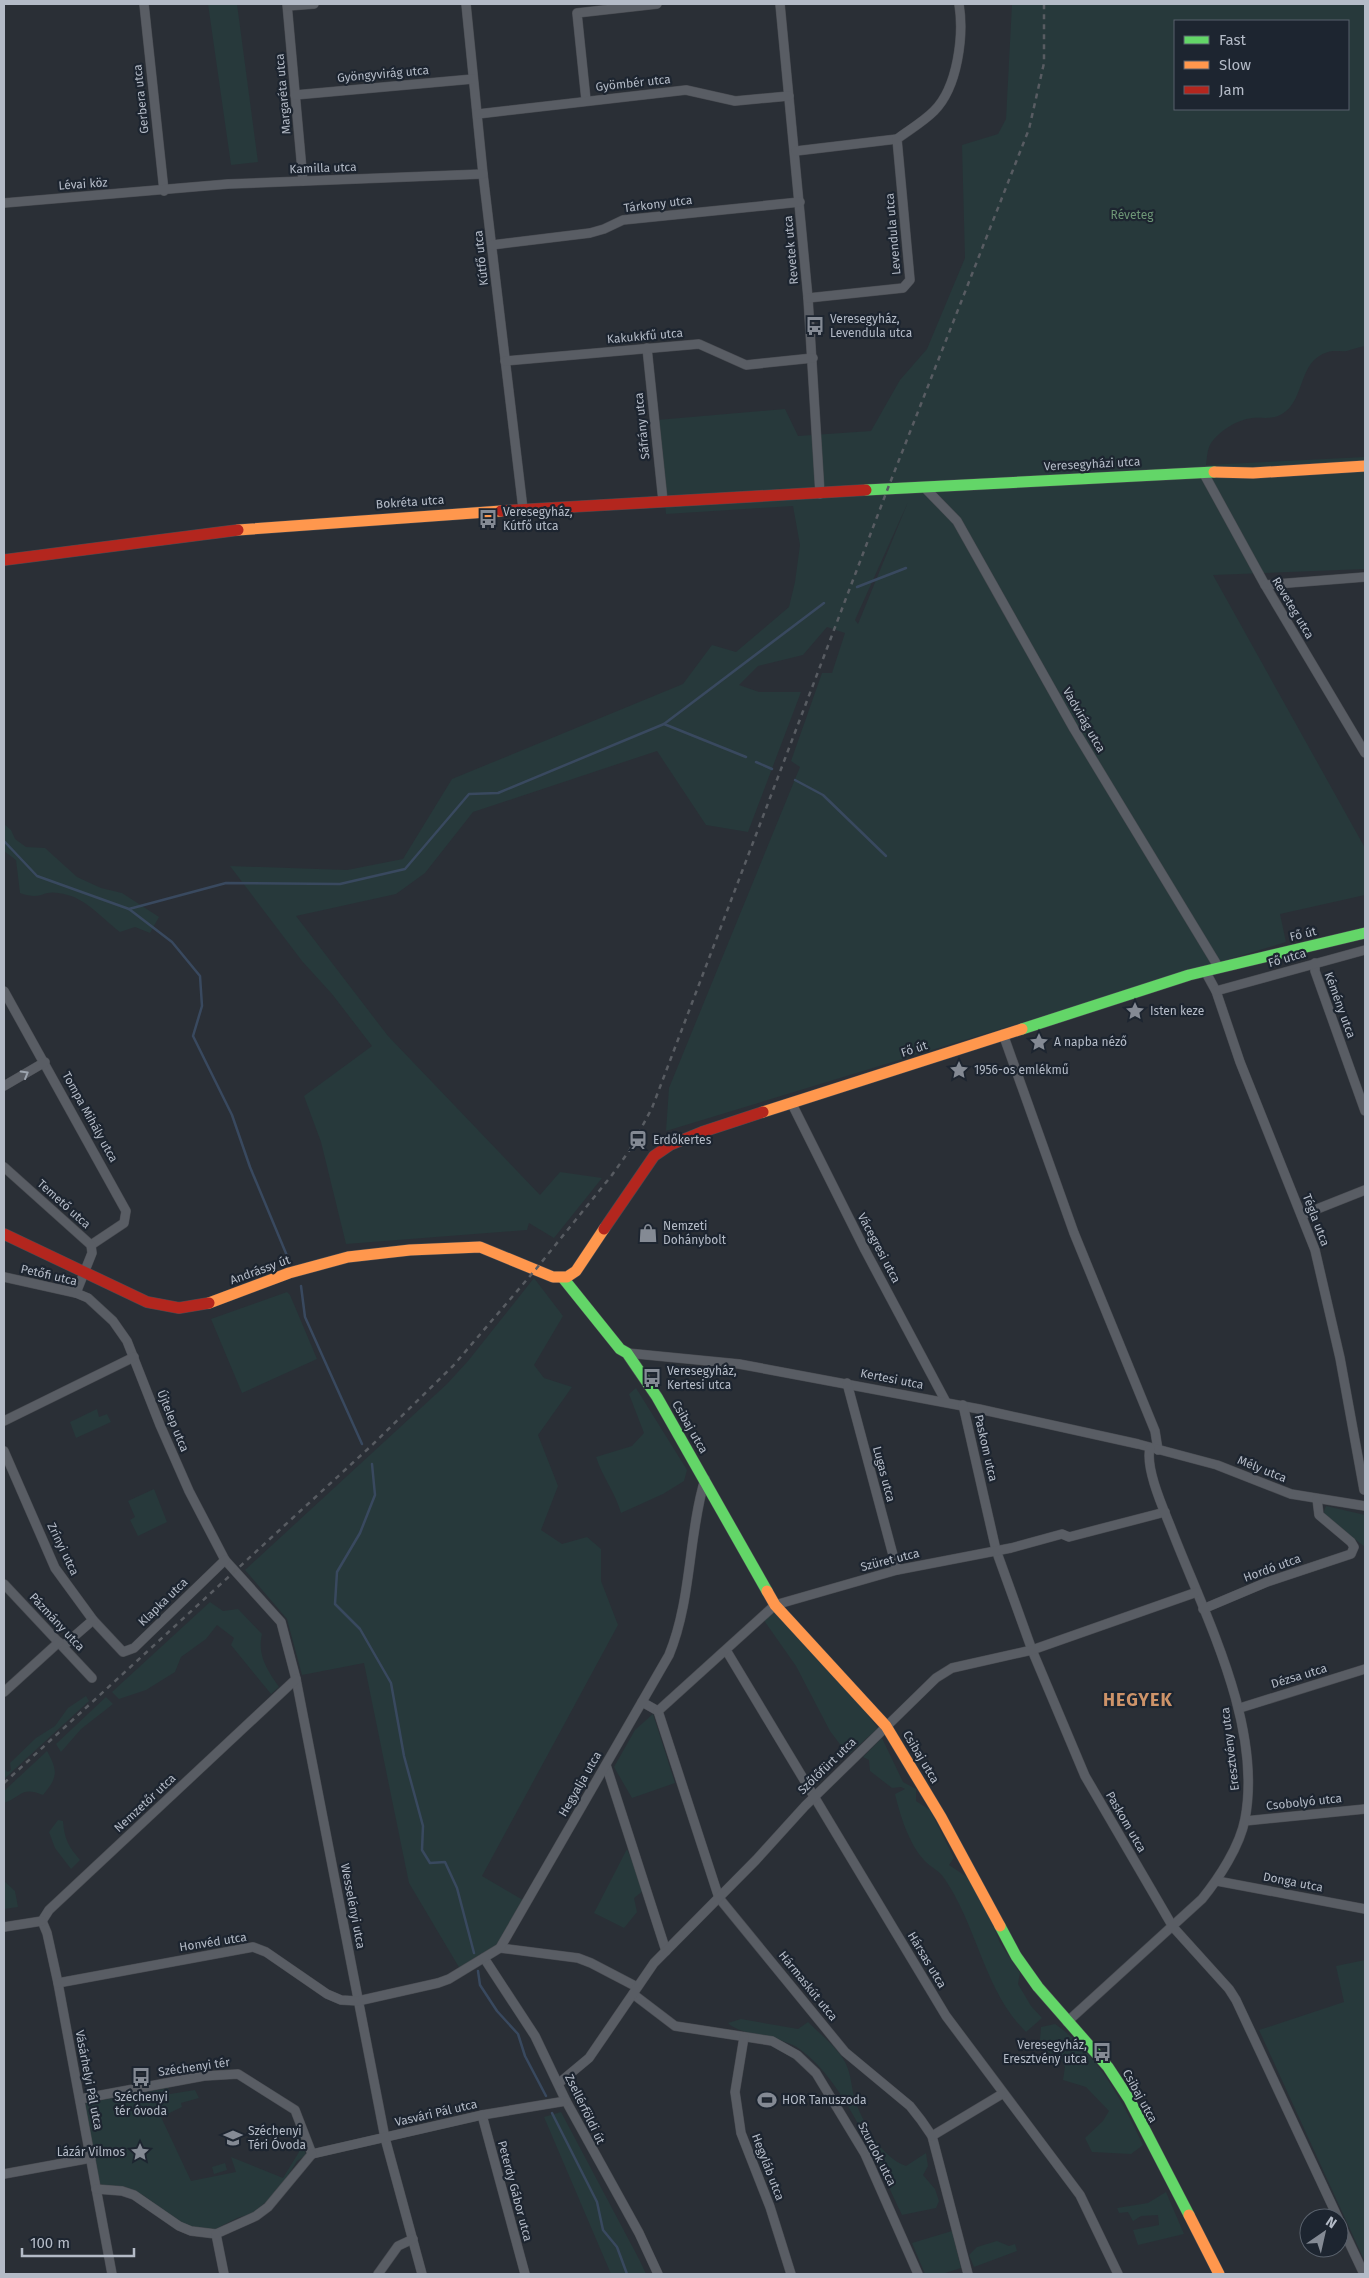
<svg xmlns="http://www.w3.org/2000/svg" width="1369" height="2278" font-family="'Fira Sans',sans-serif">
<rect width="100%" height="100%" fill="#2a2f36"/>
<!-- green -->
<g fill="#27393b" fill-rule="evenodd">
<polygon points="208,4 237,4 258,162 231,165"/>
<path d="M 1012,4 L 1365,4 L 1365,346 C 1359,347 1353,349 1347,351 C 1341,352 1334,350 1328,352 C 1297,361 1306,400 1282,414 C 1272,420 1263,417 1252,418 C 1237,420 1220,430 1211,443 C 1207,449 1207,459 1206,465 L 1365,457 L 1365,569 L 1213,575 L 1365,848 L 1365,895 L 1280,914 L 1286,942 L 666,1131 L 669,1088 L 800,767 L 791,761 L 822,673 L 832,673 L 845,633 L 827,627 L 803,655 L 758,666 L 739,685 L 759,692 L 801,692 L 748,832 L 706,825 L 657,751 L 473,812 L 425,873 L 396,894 L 296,916 L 388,1036 L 540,1195 L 560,1172 L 602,1178 L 554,1238 L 529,1223 L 527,1230 L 346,1244 L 321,1142 L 304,1096 L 372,1046 L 332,994 L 302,961 L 230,866 L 347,870 L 403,859 L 452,779 L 683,684 L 712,645 L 736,652 L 789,607 L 795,582 L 800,545 L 793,506 L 666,514 L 657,420 L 785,409 L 798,436 L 871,431 L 900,380 L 927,349 L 965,258 L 962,145 L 998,134 L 1006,119 ZM 1175,21 L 1348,21 L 1348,109 L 1175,109 ZM 908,502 L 858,624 L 855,620 Z"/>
<path d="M 4,824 L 11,830 L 15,839 L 26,847 L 45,848 L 77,877 L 101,888 L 122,893 L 159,917 L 150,933 L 135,927 L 120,932 C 99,916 85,896 58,893 C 42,890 42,901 20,893 L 16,860 L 4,851 Z"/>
<polygon points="534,1278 563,1316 534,1365 544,1378 572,1387 538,1435 558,1486 541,1530 562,1544 587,1537 601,1549 601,1581 618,1625 482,1876 523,1900 499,1944 460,1969 409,1883 364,1663 302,1675 287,1619 245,1570 447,1384 468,1361"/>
<polygon points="287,1292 290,1295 317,1359 242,1393 211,1319"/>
<path d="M 636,1388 L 687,1470 L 684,1481 L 663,1494 L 621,1513 C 615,1492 603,1478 596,1457 L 632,1446 L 644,1433 L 629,1394 Z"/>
<polygon points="97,1409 99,1417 107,1414 111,1422 76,1438 70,1422"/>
<polygon points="154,1489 167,1522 138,1536 130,1520 135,1517 128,1501"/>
<polygon points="1326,1506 1365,1515 1365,1547 1323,1514"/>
<path d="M 210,1602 L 223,1611 L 238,1609 L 262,1634 C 257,1655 267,1670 279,1687 L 271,1694 L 231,1645 L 234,1638 L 217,1625 L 206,1639 L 181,1657 L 175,1672 L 146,1690 L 119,1699 L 112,1692 Z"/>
<polygon points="775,1611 840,1681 878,1728 848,1755 830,1731 796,1666 763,1619"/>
<polygon points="86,1696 89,1701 4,1779 4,1769 8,1772 11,1770 10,1763 36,1738 55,1726 68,1708"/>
<polygon points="106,1697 113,1704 81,1729 61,1752 56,1744"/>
<polygon points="653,1714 675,1783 632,1798 614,1767 635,1730"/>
<path d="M 882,1738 L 903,1782 L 916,1789 L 916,1801 L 930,1810 L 954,1858 L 949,1865 L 970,1879 L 984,1902 L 1000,1943 L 1020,1973 L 1018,1984 L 1031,2006 L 1042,2018 L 1026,2032 C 984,1991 977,1925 944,1878 C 939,1870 930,1867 924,1860 C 909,1844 900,1815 895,1794 L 905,1789 L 901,1787 L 892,1788 L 870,1771 L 869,1760 L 863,1757 Z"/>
<path d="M 47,1751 C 58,1771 58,1777 43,1795 C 22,1786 22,1796 4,1803 L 4,1791 Z"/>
<path d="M 58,1820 L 63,1821 C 64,1839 69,1847 80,1860 L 71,1869 L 55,1848 L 49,1832 Z"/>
<polygon points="627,1849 644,1890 634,1898 637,1912 624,1928 594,1913"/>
<polygon points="4,1881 15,1891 18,1907 4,1909"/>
<polygon points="1365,1960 1365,2262 1259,2030 1344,2002 1336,1966"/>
<path d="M 741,2019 L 798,2029 L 808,2022 C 820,2034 837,2047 845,2062 C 852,2075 851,2089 856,2103 C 865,2126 881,2157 906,2166 L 926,2153 L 928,2166 L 923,2175 L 935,2189 L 939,2201 L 936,2208 L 902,2215 C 878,2165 846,2083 801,2050 C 781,2035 740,2036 728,2023 Z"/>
<path d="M 1055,2024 C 1097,2053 1122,2100 1143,2145 L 1131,2154 L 1092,2152 L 1085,2138 L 1103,2121 L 1109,2111 L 1086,2087 L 1063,2080 L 1065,2067 L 1059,2055 L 1049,2053 L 1040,2040 L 1041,2027 Z"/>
<polygon points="168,2088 170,2094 195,2090 199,2098 181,2103 182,2107 161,2117 191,2181 236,2172 231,2157 283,2178 299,2152 295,2136 300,2131 306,2155 297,2161 278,2191 254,2213 237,2218 212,2231 193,2228 173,2218 143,2195 128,2188 104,2186 99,2183 84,2107 86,2103"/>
<polygon points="561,2112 640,2261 646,2274 611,2274 544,2117"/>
<polygon points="225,2163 227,2170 214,2174 212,2167"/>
<polygon points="1166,2192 1184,2234 1138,2245 1133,2230 1159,2225 1158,2215 1141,2216 1133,2221 1128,2212 1119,2213 1117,2208 1148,2203"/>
<polygon points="952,2231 961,2268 942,2274 925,2274 912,2243"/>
<polygon points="997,2241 1009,2246 1015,2244 1017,2251 974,2267 969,2255 977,2247"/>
</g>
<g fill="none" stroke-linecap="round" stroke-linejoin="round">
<!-- stream -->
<g stroke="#39495f" stroke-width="2.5">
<polyline points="857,587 906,568"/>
<polyline points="664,724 824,603"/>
<polyline points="756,762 772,769"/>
<polyline points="795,780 823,795 886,856"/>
<polyline points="4,841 37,876 129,909 226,883 340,884 405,869 469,794 498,793 664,724 746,757"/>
<polyline points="129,909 172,942 200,976 202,1006 193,1036 232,1115 250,1167 290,1263"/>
<polyline points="301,1286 305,1317 362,1444"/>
<polyline points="372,1464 375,1495 360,1533 337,1572 335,1604 360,1629 391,1683 404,1756 423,1826 422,1850 430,1863 445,1862 457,1888 474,1953"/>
<polyline points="478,1971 480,1985 497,2011 518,2034 525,2056 546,2096"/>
<polyline points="552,2113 597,2202 603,2230 617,2247 627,2274"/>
</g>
<!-- street casing -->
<g stroke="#484b51" stroke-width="10">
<g id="street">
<polyline points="144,4 164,191"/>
<polyline points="287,4 303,181"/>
<polyline points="466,4 483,174 523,509"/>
<polyline points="780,4 808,298 820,494"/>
<polyline points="288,6 314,4"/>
<polyline points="295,95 473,79"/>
<polyline points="586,100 577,13 657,4"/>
<polyline points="478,114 686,90 735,101 789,96"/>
<polyline points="796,151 897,139"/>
<polyline points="4,203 228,184 483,174"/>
<polyline points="492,245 590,233 604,229 623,220 800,202"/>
<path d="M 808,298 L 903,288 L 910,280 L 897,139 C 909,130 923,122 934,111 C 958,87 964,35 959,4"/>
<polyline points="647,348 663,501"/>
<polyline points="505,361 699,344 746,365 813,358"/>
<polyline points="1203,472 1265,585 1365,753"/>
<polyline points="924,487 957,521 1074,729 1219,968"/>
<polyline points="1265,585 1365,577"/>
<polyline points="1315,963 1315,971 1365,1111"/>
<polyline points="1205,971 1216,991 1240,1062 1315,1250 1340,1358 1364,1490"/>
<polyline points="4,991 126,1211 124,1223 91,1245"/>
<polyline points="1216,991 1365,950"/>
<polyline points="1003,1034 1074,1233 1155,1431 1158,1450"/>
<polyline points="4,1086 45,1062"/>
<polyline points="792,1104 865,1250 946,1402"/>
<polyline points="4,1167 91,1245 92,1253 76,1293"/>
<polyline points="1302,1215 1365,1190"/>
<polyline points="4,1277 76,1293 88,1298 113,1321 127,1341 160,1425 189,1491 225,1560 281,1622 296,1679 385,2138 422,2274"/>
<polyline points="627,1353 739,1364 979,1409 1138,1444 1217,1465 1291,1494 1365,1506"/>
<polyline points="847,1383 897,1570"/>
<polyline points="963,1405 996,1550 1032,1650 1085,1776 1173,1927 1229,1989 1236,2000 1338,2218"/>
<polyline points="4,1421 134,1357"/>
<polyline points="4,1451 55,1568 93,1620 123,1652 134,1648 225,1560"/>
<polyline points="4,1584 92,1678"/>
<polyline points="1203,1609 1267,1582 1351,1554 1354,1547 1351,1542 1319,1515 1317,1499"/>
<polyline points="63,1646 93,1620"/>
<polyline points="726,1650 946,2016 1080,2195 1118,2274"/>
<polyline points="4,1692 59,1642"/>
<polyline points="642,1702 658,1711 719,1898 845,2052 910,2106 921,2120 932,2136 968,2274"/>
<polyline points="1240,1708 1365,1669"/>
<polyline points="658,1711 775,1605 897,1570 1011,1548 1062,1534 1069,1537 1165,1512"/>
<polyline points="606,1765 666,1951"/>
<polyline points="1245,1821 1365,1809"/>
<polyline points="1217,1881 1365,1909"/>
<polyline points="42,1921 47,1933 58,1983 112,2274"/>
<polyline points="42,1921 49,1910 296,1679"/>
<polyline points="4,1927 42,1921"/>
<polyline points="500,1948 578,1958 591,1963 637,1987"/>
<polyline points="484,1958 535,2036 566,2101 639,2233 658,2274"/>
<path d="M 58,1983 L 253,1947 L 266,1952 L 327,1994 L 341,2000 L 358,2001 L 438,1983 L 449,1979 L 500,1948 L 669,1655 C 692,1599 688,1536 705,1479"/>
<polyline points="633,1994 675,2026 772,2041 797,2055 816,2073 865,2154 918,2274"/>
<path d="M 1067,2022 L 1202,1899 C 1219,1878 1240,1846 1245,1819 C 1263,1725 1204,1614 1171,1528 C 1163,1508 1145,1468 1150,1448"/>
<polyline points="744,2037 735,2092 741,2133 770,2207 791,2274"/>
<polyline points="559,2083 589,2058 654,1963 756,1860 805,1806 936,1678 952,1668 1032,1650 1197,1592"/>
<polyline points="80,2099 204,2076 238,2074 295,2110 312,2154"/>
<polyline points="482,2115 525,2274"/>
<polyline points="932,2136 1002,2094"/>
<polyline points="312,2154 482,2115 566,2101"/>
<polyline points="4,2174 91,2158"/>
<polyline points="96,2189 122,2191 134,2195 179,2226 191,2231 216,2234 256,2216 268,2207 312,2154"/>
<polyline points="1339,2221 1364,2274"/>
<polyline points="216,2234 224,2274"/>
<polyline points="378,2274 398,2246 413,2239"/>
</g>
</g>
<!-- fast casing -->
<g stroke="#484b51" stroke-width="12">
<g id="fast">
<polyline points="866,490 1214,472"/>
<polyline points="1022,1029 1189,975 1365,933"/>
<polyline points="563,1278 620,1349 627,1353 657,1397 767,1591"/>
<polyline points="1000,1926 1016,1956 1038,1987 1108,2067 1129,2099 1189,2215"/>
</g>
</g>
<!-- slow casing -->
<g stroke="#484b51" stroke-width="12">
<g id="slow">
<polyline points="1214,472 1253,473 1365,466"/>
<polyline points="238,530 501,511"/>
<polyline points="763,1112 1022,1029"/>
<polyline points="209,1303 289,1273 348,1257 410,1250 480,1247 553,1277 567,1277 576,1271 604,1229"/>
<polyline points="767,1591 775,1605 886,1726 941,1817 1000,1926"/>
<polyline points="1189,2215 1219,2274"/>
</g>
</g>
<!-- jam casing -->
<g stroke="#484b51" stroke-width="12">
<g id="jam">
<polyline points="501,511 866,490"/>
<polyline points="4,560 238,530"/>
<polyline points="604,1229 654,1156 670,1145 702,1132 763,1112"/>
<polyline points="4,1234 147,1302 179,1308 209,1303"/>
</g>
</g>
<!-- street -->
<use href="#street" stroke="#595d64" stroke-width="9"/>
<!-- fast -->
<use href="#fast" stroke="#63d668" stroke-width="11"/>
<!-- slow -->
<use href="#slow" stroke="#ff974d" stroke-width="11"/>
<!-- jam -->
<use href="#jam" stroke="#b3261e" stroke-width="11"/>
<!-- rail -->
<polyline stroke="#585c62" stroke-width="2.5" stroke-dasharray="5 5" stroke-linecap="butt" points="4,1783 370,1447 453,1366 536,1269 612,1175 629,1151 652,1108 888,488 1029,129 1044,63 1044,4"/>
</g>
<!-- one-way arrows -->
<defs><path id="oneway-chevron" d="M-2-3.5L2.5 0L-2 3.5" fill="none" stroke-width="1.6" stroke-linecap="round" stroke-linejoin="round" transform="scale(1.25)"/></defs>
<use stroke="#9da4ae" href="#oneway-chevron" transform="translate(25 1074) rotate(-30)"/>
<!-- icons -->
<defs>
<g id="bus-bare" transform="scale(1.5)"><path d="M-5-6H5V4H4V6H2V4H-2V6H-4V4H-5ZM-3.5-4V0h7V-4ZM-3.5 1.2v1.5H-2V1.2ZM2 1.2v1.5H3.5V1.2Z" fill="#848a94" stroke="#1d2530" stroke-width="2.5" paint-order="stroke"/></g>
<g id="sight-bare" transform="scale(1.5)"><path d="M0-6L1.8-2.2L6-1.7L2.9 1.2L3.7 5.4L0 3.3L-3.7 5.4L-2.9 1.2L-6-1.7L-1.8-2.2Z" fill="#848a94" stroke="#1d2530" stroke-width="2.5" paint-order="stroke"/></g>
<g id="station-bare" transform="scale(1.5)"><path d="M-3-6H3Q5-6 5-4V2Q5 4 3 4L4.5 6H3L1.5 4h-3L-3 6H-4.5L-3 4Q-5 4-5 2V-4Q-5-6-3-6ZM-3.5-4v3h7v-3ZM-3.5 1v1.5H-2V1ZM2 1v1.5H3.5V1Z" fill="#848a94" stroke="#1d2530" stroke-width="2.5" paint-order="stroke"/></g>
<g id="shop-bare" transform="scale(1.5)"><path d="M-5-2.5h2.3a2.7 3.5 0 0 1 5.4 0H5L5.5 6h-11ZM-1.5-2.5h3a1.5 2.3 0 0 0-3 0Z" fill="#848a94" stroke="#1d2530" stroke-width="2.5" paint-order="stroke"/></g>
<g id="stadium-bare" transform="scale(1.5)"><path d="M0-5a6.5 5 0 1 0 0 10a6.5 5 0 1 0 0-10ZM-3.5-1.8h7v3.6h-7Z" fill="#848a94" stroke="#1d2530" stroke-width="2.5" paint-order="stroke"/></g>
<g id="school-bare" transform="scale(1.5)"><path d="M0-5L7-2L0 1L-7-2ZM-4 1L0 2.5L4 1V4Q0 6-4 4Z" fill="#848a94" stroke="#1d2530" stroke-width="2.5" paint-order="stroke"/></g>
</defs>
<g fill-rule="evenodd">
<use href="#bus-bare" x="815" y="326"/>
<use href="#bus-bare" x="488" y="519"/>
<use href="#sight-bare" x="1135" y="1011"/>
<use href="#sight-bare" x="1039" y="1042"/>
<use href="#sight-bare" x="959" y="1070"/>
<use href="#station-bare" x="638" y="1140"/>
<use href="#shop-bare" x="648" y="1233"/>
<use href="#bus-bare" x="652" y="1378"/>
<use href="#bus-bare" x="1102" y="2052"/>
<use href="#bus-bare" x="141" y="2077"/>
<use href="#stadium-bare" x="767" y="2100"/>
<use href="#school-bare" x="233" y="2138"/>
<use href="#sight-bare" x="140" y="2152"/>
</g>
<g text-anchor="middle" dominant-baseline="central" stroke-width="4.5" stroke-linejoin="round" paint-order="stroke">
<!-- street labels -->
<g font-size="12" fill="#b4bbc7" stroke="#1d2530">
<text transform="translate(383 74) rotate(-5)">Gyöngyvirág utca</text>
<text transform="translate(633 83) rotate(-6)">Gyömbér utca</text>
<text transform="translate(283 94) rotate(-95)">Margaréta utca</text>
<text transform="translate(141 99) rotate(-96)">Gerbera utca</text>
<text transform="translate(323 168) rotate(-2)">Kamilla utca</text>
<text transform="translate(83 184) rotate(-4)">Lévai köz</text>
<text transform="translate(658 204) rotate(-7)">Tárkony utca</text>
<text transform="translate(893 234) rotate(-95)">Levendula utca</text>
<text transform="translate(791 250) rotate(-95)">Revetek utca</text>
<text transform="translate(481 258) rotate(-96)">Kútfő utca</text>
<text transform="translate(645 336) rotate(-5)">Kakukkfű utca</text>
<text transform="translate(642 426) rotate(-96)">Sáfrány utca</text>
<text transform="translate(1092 464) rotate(-3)">Veresegyházi utca</text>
<text transform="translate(410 502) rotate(-4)">Bokréta utca</text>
<text transform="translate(1293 608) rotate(59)">Reveteg utca</text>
<text transform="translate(1084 720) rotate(60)">Vadvirág utca</text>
<text transform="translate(1303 934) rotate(-13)">Fő út</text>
<text transform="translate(1287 958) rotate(-16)">Fő utca</text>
<text transform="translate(1340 1005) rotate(70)">Kémény utca</text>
<text transform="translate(914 1049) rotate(-18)">Fő út</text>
<text transform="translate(90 1117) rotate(61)">Tompa Mihály utca</text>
<text transform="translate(64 1204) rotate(42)">Temető utca</text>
<text transform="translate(1316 1220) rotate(69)">Tégla utca</text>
<text transform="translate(879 1248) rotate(62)">Vácegresi utca</text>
<text transform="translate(260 1270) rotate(-20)">Andrássy út</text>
<text transform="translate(49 1275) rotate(13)">Petőfi utca</text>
<text transform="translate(892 1379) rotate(11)">Kertesi utca</text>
<text transform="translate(173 1421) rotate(68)">Újtelep utca</text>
<text transform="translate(690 1427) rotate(60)">Csibaj utca</text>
<text transform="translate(986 1448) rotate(77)">Paskom utca</text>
<text transform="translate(1262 1469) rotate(22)">Mély utca</text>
<text transform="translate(884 1474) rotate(75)">Lugas utca</text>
<text transform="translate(63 1549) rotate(64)">Zrínyi utca</text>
<text transform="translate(890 1560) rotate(-14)">Szüret utca</text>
<text transform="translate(1272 1568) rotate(-20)">Hordó utca</text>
<text transform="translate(163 1602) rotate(-44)">Klapka utca</text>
<text transform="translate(57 1622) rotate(47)">Pázmány utca</text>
<text transform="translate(1299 1676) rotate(-17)">Dézsa utca</text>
<text transform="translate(1230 1749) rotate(-97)">Eresztvény utca</text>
<text transform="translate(921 1757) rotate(59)">Csibaj utca</text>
<text transform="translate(827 1766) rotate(-44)">Szőlőfürt utca</text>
<text transform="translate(580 1784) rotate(-60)">Hegyalja utca</text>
<text transform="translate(1304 1802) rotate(-6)">Csobolyó utca</text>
<text transform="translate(145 1803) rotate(-43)">Nemzetőr utca</text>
<text transform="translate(1126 1822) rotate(60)">Paskom utca</text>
<text transform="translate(1293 1882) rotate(11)">Donga utca</text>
<text transform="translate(353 1906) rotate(79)">Wesselényi utca</text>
<text transform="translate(213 1942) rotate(-9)">Honvéd utca</text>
<text transform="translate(927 1960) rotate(59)">Hársas utca</text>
<text transform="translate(808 1986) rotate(51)">Hármaskút utca</text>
<text transform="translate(194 2067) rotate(-8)">Széchenyi tér</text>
<text transform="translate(89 2080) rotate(79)">Vásárhelyi Pál utca</text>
<text transform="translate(1140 2096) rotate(61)">Csibaj utca</text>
<text transform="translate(585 2109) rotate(64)">Zsellérföldi út</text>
<text transform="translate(436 2113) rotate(-13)">Vasvári Pál utca</text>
<text transform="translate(877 2154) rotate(63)">Szurdok utca</text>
<text transform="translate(768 2167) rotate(69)">Hegyláb utca</text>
<text transform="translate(515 2191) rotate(75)">Peterdy Gábor utca</text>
</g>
<!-- park labels -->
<g font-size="12" fill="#6d9676" stroke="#1d2530">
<text x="1132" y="215">Réveteg</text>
</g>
<!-- poi labels -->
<g font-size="12" fill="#b4bbc7" stroke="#1d2530" text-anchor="start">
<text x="830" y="319">Veresegyház,<tspan x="830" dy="14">Levendula utca</tspan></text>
<text x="503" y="512">Veresegyház,<tspan x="503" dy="14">Kútfő utca</tspan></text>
<text x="1150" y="1011">Isten keze</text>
<text x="1054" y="1042">A napba néző</text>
<text x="974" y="1070">1956-os emlékmű</text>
<text x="653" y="1140">Erdőkertes</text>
<text x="663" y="1226">Nemzeti<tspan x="663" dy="14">Dohánybolt</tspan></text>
<text x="667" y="1371">Veresegyház,<tspan x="667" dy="14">Kertesi utca</tspan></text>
<text x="1087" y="2045" text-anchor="end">Veresegyház,<tspan x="1087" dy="14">Eresztvény utca</tspan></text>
<text x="141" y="2097" text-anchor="middle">Széchenyi<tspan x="141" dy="14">tér óvoda</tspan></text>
<text x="782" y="2100">HOR Tanuszoda</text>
<text x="248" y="2131">Széchenyi<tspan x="248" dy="14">Téri Óvoda</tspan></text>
<text x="125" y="2152" text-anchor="end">Lázár Vilmos</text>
</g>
<!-- district labels -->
<g font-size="18" font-weight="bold" letter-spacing="1" fill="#cd9369" stroke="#1d2530">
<text x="1138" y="1700">HEGYEK</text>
</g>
</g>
<!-- border -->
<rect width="1369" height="2278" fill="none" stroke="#b4bbc7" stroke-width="10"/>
<!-- legend -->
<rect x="1174" y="20" width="175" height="90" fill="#1d2530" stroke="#59616c"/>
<rect x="1184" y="36" width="25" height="8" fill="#63d668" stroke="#59616c"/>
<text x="1219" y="45" font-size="15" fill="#b4bbc7">Fast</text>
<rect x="1184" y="61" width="25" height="8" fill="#ff974d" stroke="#59616c"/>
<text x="1219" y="70" font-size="15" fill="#b4bbc7">Slow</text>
<rect x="1184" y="86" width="25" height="8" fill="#b3261e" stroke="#59616c"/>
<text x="1219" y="95" font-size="15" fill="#b4bbc7">Jam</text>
<!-- north arrow -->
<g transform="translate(1324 2233) rotate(34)"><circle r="24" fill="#1d2530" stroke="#59616c"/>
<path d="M0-4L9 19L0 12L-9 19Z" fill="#848a94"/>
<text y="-8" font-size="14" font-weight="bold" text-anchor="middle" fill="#b4bbc7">N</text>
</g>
<!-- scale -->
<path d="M22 2248v8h112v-8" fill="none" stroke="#b4bbc7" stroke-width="2.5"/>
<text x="30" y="2248" font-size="15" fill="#b4bbc7" stroke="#1d2530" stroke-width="4" paint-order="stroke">100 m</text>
</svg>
